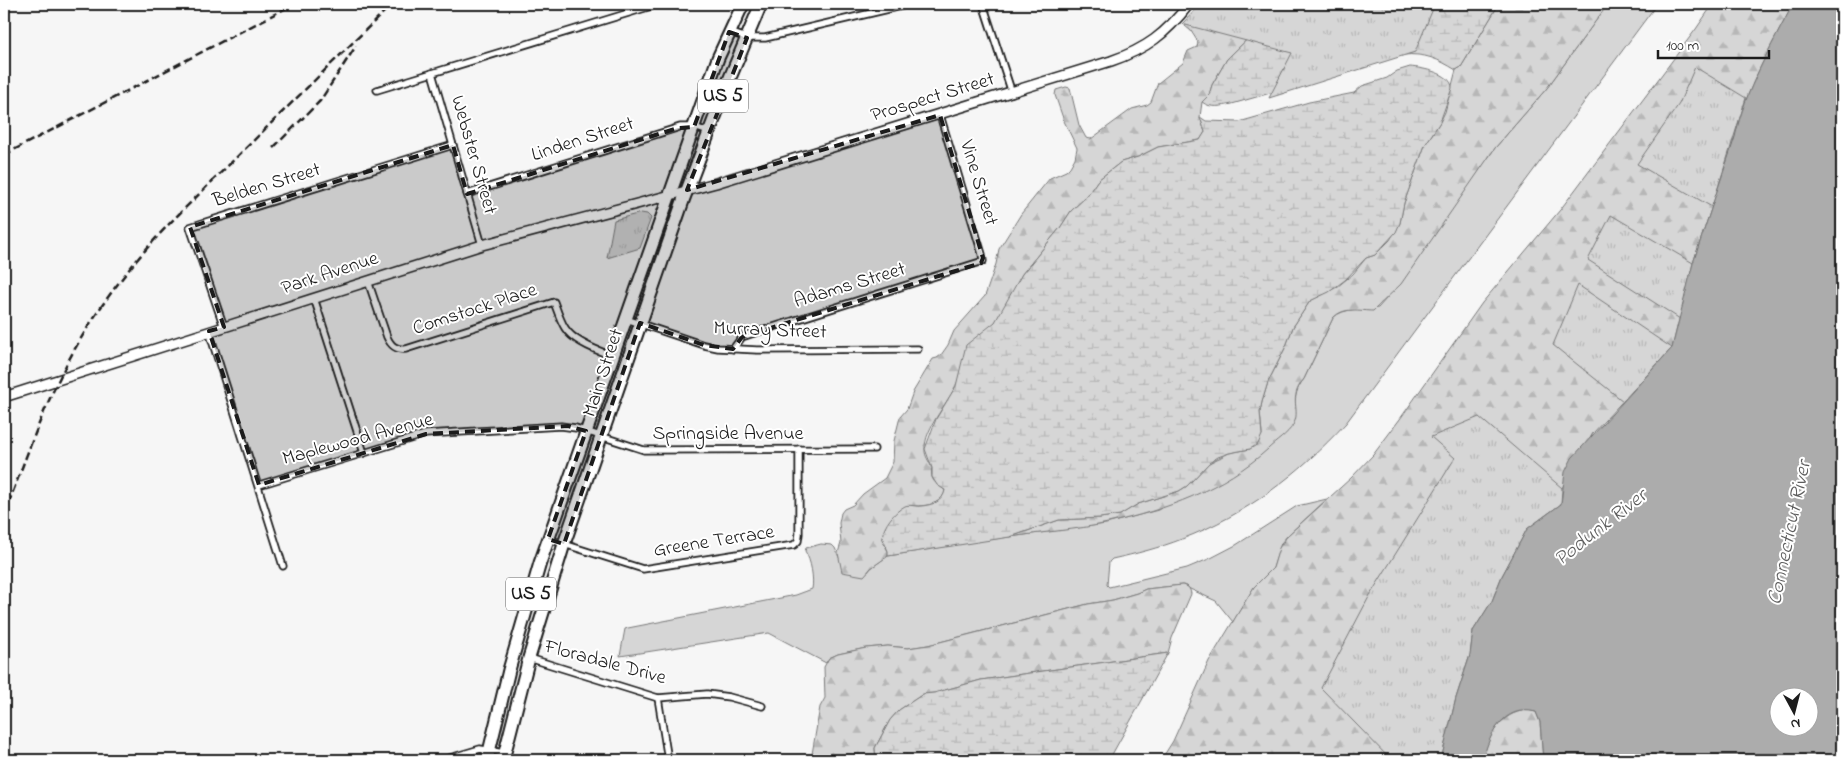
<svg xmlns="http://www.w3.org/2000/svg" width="1846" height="764" font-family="'Indie Flower',sans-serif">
<defs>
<pattern id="forest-firs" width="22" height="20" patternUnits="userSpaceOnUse" patternTransform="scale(1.25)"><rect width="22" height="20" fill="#d6d6d6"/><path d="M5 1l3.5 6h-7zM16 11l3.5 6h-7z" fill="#b7b7b7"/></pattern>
<pattern id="wetland-marsh" width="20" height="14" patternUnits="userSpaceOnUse" patternTransform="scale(1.25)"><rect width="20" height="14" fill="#d6d6d6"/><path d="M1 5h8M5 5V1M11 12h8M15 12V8" fill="none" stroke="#b7b7b7"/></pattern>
<pattern id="park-tufts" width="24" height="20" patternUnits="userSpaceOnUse" patternTransform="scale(1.25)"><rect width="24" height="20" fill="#d6d6d6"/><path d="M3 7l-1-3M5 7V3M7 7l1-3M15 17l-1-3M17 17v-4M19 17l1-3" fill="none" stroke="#b7b7b7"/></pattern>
</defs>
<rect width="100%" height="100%" fill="#f6f6f6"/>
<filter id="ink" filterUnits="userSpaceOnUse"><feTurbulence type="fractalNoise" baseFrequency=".02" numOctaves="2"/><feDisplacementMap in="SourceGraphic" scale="10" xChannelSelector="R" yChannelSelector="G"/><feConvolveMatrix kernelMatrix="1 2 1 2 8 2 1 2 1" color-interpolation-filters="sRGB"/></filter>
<g filter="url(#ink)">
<!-- grass -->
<path fill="#d6d6d6" stroke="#797979" d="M 1608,4 L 1657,4 L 1346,423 C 1298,475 1247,514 1182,539 C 1159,548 1135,554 1112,559 L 1109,562 L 1107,585 L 1109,587 L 1187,568 L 1211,558 L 1236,545 L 1297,506 L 1327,499 L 1288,535 L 1281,543 L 1273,568 L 1254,587 L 1233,622 L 1216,601 L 1190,589 L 1187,586 L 1182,585 L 1146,589 L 1137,593 L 1113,600 L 1088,604 L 928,645 L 908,648 L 888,646 L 866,648 L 838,654 L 829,658 L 826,663 L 769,633 L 620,656 L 625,629 L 628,628 L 796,595 L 812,589 C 814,579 811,560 805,551 L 806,548 L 821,544 L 832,545 L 835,548 L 841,562 L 868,572 L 871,568 L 888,556 L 980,541 L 1106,524 L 1158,510 L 1295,416 C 1295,401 1294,391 1304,379 L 1333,318 C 1343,307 1364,310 1378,308 L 1386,299 L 1495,148 L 1547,88 Z"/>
<!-- forest -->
<g fill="url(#forest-firs)" stroke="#797979">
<path d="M 1499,4 L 1608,4 L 1547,88 L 1495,148 L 1401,284 L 1373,311 C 1360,311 1344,306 1333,318 L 1304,379 C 1287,399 1302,410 1293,425 C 1288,434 1275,442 1268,449 C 1224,489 1165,510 1108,523 C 1076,530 1042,532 1010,537 L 1059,520 L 1100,518 L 1120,515 L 1138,504 L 1179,491 L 1187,486 L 1209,463 L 1229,453 L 1250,449 L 1262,435 L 1260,412 L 1262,402 L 1268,382 L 1286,346 L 1293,327 L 1310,301 L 1337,287 L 1353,274 L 1366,258 L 1375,255 L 1390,240 L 1400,223 L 1404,203 L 1425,145 L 1440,122 L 1445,112 L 1456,70 L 1461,67 Z"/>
<path d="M 1713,4 L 1793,4 C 1771,47 1745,90 1735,137 L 1693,263 L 1672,348 L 1593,433 L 1562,488 L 1443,753 L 1441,760 L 1161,760 L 1173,741 L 1209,661 L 1254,587 L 1273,568 L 1279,548 L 1288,535 L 1351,478 L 1373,455 L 1400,419 L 1482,303 L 1560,210 L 1696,29 Z"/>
<path d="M 1186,23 L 1262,25 L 1227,59 L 1212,85 L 1209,95 L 1202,102 L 1200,117 L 1205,132 L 1200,140 L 1158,147 L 1138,157 L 1121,162 L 1098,180 L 1086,197 L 1071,211 L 1060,228 L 1022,274 L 1007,304 L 959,377 C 953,399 923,427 925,451 C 925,456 929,461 931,466 C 932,469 931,473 932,477 C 934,484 941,486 945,491 C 941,507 921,506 907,506 L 883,542 L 888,551 L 888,556 L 871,568 L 864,576 L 842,572 L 838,553 L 841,543 L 839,523 L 841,513 L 844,509 L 853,505 L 863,494 L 885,478 L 893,462 L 894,441 L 900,417 L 907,409 L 913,392 L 933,359 L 937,358 L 941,355 L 948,345 L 954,331 L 985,296 L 996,264 L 999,249 L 1021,214 L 1050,178 L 1066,171 L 1070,167 L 1075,158 L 1077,148 L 1064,121 L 1055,95 L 1056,90 L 1066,87 L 1070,88 L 1079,125 L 1086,138 L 1091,139 L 1132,109 L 1147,105 L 1151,102 L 1158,83 L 1183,63 L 1188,51 L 1197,47 L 1198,42 L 1191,31 L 1185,26 Z"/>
<path d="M 1182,585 C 1188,586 1190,588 1191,594 L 1172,638 L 1168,653 L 981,680 L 934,693 L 923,694 L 899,710 L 890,720 L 875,748 L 876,760 L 811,760 L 820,707 L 825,698 L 824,667 L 829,658 L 838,654 L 866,648 L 888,646 L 908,648 L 928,645 L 1088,604 L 1113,600 L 1137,593 L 1146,589 Z"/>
<path d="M 1527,710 L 1536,712 L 1540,722 L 1543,760 L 1483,760 C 1488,736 1500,713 1527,710 Z"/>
</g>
<!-- wetland -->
<g fill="url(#wetland-marsh)" stroke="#797979">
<path d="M 1276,4 L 1499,4 L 1461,67 L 1456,70 C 1438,59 1425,53 1403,55 L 1232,104 C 1222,106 1211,109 1202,102 L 1209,95 L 1212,85 L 1227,59 L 1262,25 Z"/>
<path d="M 1410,67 C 1422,68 1452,73 1452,88 L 1440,122 L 1425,145 L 1404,203 L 1400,223 L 1396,232 L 1375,255 L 1366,258 L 1345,280 L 1329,292 L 1310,301 L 1293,327 L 1286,346 L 1268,382 L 1262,402 L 1260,412 L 1262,435 L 1258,444 L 1250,449 L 1229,453 L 1218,457 L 1209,463 L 1187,486 L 1179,491 L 1138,504 L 1120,515 L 1100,518 L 1059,520 L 1010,537 L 888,556 L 888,551 L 882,537 C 884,525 894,512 905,506 C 910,504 916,507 921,506 C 932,505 943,502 945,490 L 937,485 L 932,477 L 932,468 L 925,449 L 936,419 L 956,386 L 966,345 L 995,322 L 1022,274 L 1060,228 L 1071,211 L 1086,197 L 1098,180 L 1121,162 L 1138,157 L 1158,147 L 1200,140 L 1205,132 L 1200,117 L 1206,121 L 1239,122 L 1309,102 L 1354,93 L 1362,86 L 1387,78 L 1397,71 Z"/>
<polygon points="1168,653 1109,760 876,760 875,748 890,720 899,710 923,694 934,693 981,680"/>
</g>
<!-- park -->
<g fill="url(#park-tufts)" stroke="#797979">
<polygon points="1201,4 1435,4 1415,52 1269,98 1292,53 1182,24"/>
<polygon points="1695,67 1746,98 1712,207 1637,164 1679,104"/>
<polygon points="641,213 647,214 651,218 640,248 607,258 614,220"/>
<polygon points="1611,215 1693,263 1680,319 1588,260"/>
<polygon points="1578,285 1672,348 1623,401 1553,345"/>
<polygon points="1479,417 1562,488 1561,504 1527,529 1502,576 1492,601 1473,631 1470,655 1456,698 1441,760 1391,760 1321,688 1370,595 1455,458 1431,437"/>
</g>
<!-- water -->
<path fill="#acacac" stroke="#727272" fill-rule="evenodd" d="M 1793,4 L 1842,4 L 1842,760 L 1543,760 L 1540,722 L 1536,712 C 1504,704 1489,734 1483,760 L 1441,760 L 1456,698 L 1470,655 L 1473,631 L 1492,601 L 1502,576 L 1527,529 L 1561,504 L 1565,472 L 1572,458 L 1672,348 L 1693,263 L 1735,137 C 1745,90 1771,47 1793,4 ZM 1778,696 L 1808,696 L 1808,726 L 1778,726 Z"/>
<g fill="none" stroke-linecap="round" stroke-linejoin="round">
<!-- street casing -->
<g stroke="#1c1c1c" stroke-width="9">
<g id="street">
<polyline points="983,4 1012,93"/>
<polyline points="729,32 747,38 765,38 910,4"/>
<polyline points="432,73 482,245"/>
<polyline points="377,90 658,4"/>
<polyline points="467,194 680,127 694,127 709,132"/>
<path d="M 368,281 L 387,337 C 391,346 396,350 406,349 L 554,302 C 557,310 560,320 565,328 C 573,341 598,351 613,356"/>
<polyline points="314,298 364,453"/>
<polyline points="626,319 704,345 718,348 757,350 918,349"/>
<polyline points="224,327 190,227 453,145"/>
<polyline points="209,331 283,566"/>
<polyline points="733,349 742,337 751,334 983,261 982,254 940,115"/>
<polyline points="259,485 426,434 561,426 576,428 644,450 874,449"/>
<polyline points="548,539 643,569 794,545 798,541 799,534 799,449"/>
<polyline points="529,658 658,698 707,694 729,697 762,706"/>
<polyline points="658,698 668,760"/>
<polyline points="443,760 480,749 504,753"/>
</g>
</g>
<!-- secondary casing -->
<g stroke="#1c1c1c" stroke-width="12">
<path id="secondary" d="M 4,397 L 482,245 L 716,183 L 1111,61 C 1146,49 1166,34 1189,4"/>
</g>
<!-- highway casing -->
<g stroke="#1c1c1c" stroke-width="15">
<g id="highway">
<polyline points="487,760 509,670 540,563 718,58 743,4"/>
<polyline points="503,760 529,658 564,544 684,198 729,80 761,4"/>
</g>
</g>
<!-- street -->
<use href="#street" stroke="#fff" stroke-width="5.5"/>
<!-- secondary -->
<use href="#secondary" stroke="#fff" stroke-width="9"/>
<!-- highway -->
<use href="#highway" stroke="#fff" stroke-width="11"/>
<!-- rail -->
<g stroke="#1c1c1c" stroke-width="2.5" stroke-dasharray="8 4" stroke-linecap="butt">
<polyline points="273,148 320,101 356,46"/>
<polyline points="4,155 294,4"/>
<path d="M 4,515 C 22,469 38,421 60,377 C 90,316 131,262 179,214 L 392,4"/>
</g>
</g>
</g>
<!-- marked area -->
<path fill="#1c1c1c" fill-opacity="0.2" stroke="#1c1c1c" stroke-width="4" stroke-dasharray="10 6" stroke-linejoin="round" d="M 729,32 L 747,38 L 687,190 L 940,115 L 983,258 L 981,263 L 751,334 L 742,337 L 733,349 L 704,345 L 640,323 L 564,544 L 548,539 L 586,431 L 568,426 L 426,434 L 259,485 L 209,331 L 224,327 L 190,227 L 453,145 L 467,194 L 678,128 L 694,127 Z"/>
<g text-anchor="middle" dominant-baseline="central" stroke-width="4" stroke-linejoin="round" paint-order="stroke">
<!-- shield labels -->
<g fill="#fff" stroke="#606060" stroke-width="1">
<rect x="698" y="79.5" width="50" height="33" rx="4"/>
<rect x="506" y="577.5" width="50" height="33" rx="4"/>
</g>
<g font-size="19" font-weight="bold" fill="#1c1c1c">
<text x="723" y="96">US 5</text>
<text x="531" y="594">US 5</text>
</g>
<!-- street labels -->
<g font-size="20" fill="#1c1c1c" stroke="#fff">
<text transform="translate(933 98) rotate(-17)">Prospect Street</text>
<text transform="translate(583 140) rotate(-18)">Linden Street</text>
<text transform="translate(473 155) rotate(74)">Webster Street</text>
<text transform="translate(978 183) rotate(73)">Vine Street</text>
<text transform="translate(267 186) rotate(-17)">Belden Street</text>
<text transform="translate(330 274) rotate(-18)">Park Avenue</text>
<text transform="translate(850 286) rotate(-17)">Adams Street</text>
<text transform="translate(475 310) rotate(-18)">Comstock Place</text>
<text transform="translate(770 331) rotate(2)">Murray Street</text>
<text transform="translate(604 373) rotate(-72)">Main Street</text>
<text x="728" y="434">Springside Avenue</text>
<text transform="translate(358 440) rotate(-15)">Maplewood Avenue</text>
<text transform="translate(714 542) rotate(-9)">Greene Terrace</text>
<text transform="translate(605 663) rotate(15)">Floradale Drive</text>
</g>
<!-- water labels -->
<g font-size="21" font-style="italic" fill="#5d5d5d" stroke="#fff">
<text transform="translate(1601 528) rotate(-38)">Podunk River</text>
<text transform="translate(1790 533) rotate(-78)">Connecticut River</text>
</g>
</g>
<!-- margin -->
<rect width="1846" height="764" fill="none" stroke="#fff" stroke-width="20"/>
<rect x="10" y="10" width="1826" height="744" fill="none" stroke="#1c1c1c" stroke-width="2" filter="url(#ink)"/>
<!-- north arrow -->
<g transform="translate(1794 712) rotate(173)"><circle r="24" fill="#ffffff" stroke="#a4a4a4"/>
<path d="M0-4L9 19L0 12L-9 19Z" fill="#1c1c1c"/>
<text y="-8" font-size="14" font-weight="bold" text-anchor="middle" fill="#1c1c1c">N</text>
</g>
<!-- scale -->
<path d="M1658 50v8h111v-8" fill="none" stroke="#1c1c1c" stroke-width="2.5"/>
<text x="1666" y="50" font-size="15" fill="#1c1c1c" stroke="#ffffff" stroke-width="4" paint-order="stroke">100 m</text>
</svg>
